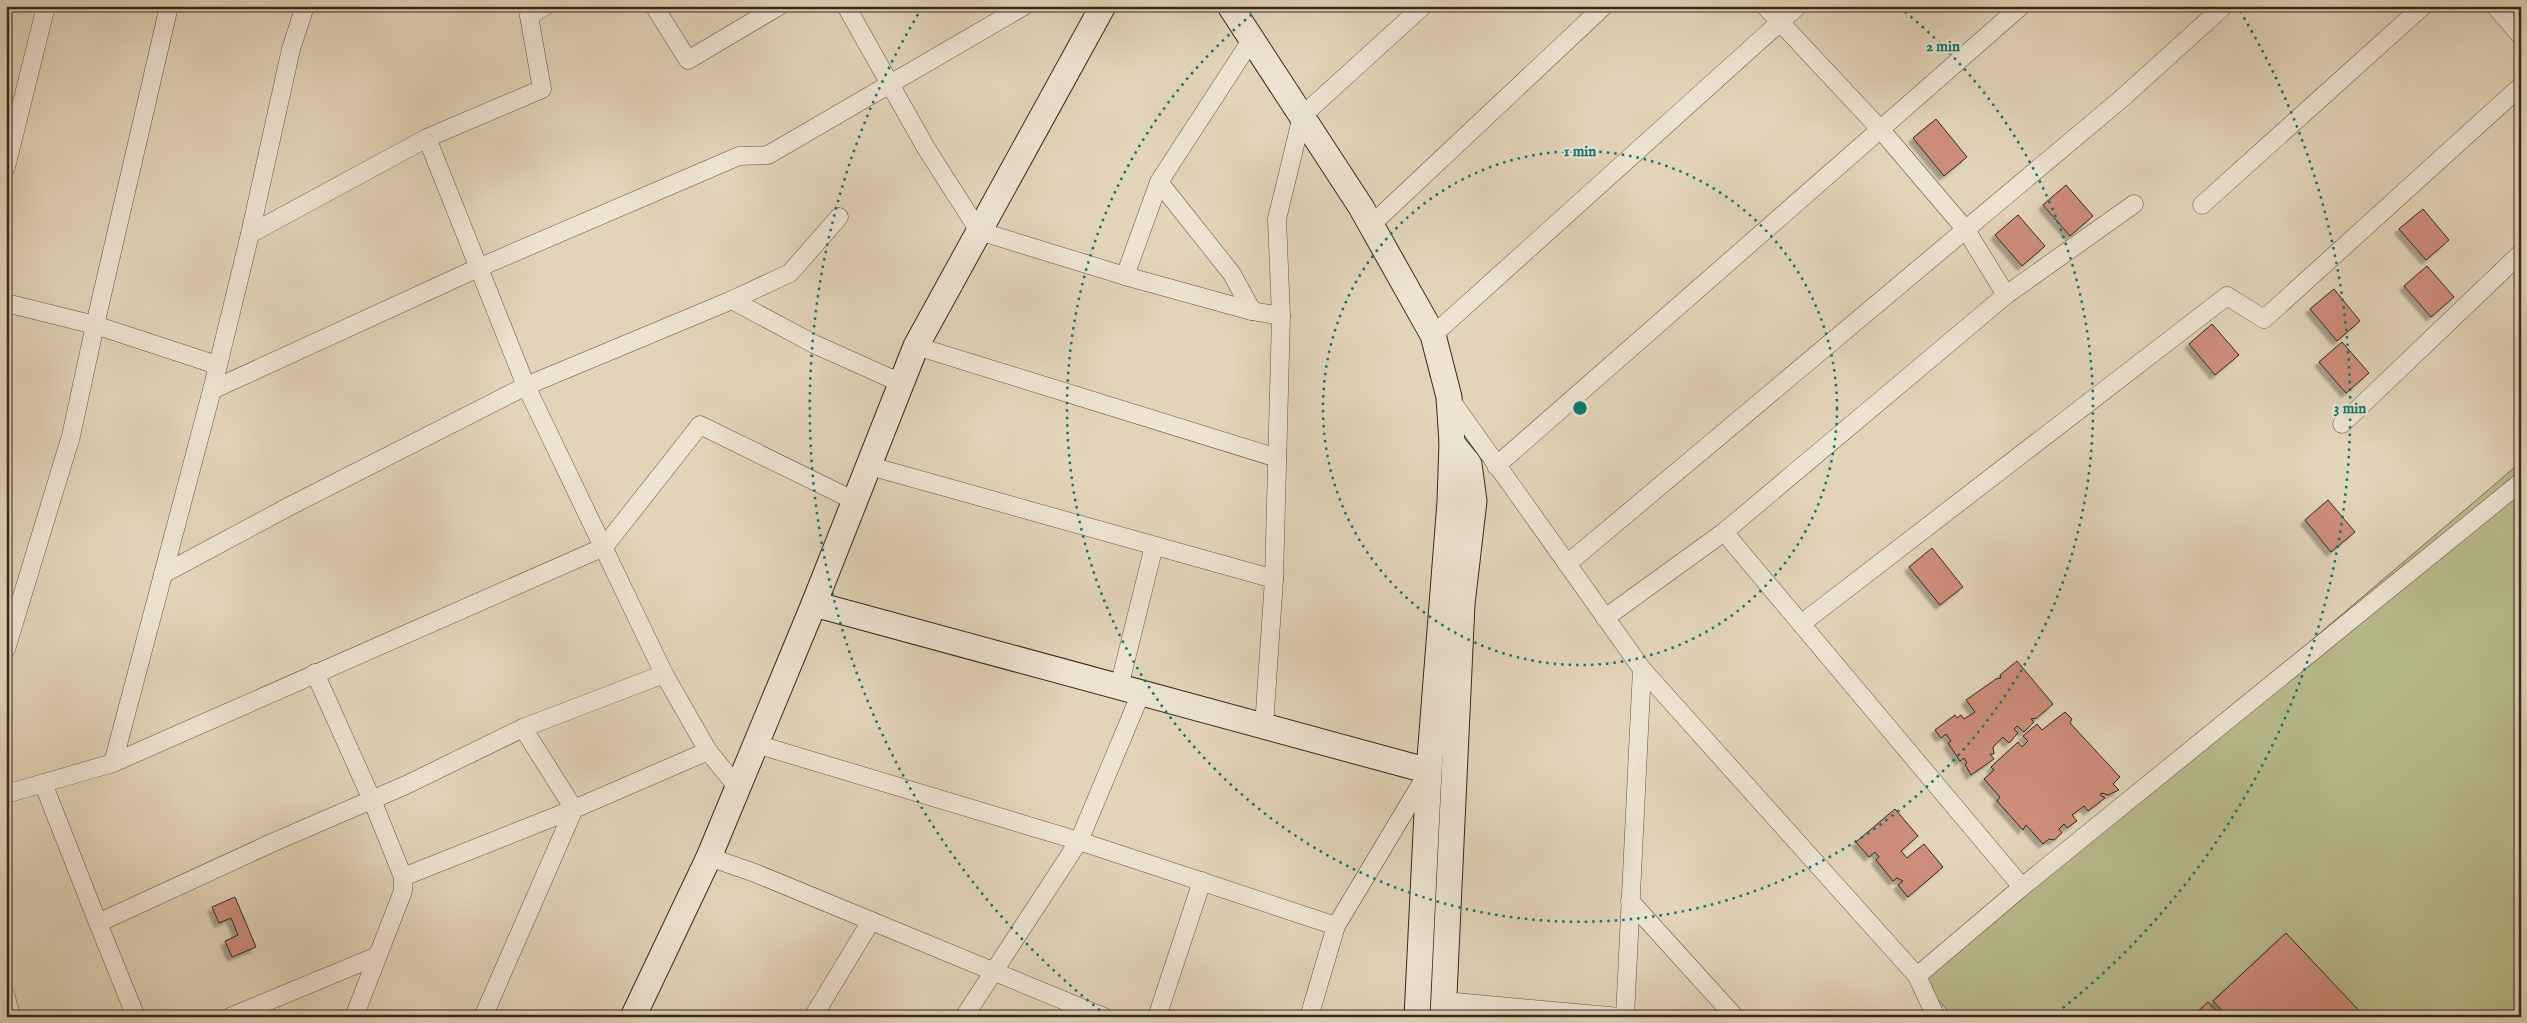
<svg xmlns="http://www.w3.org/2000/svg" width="2527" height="1023" font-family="'IM FELL English',serif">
<defs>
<filter id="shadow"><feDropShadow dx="-4.5" dy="4.5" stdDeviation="1" flood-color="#0004"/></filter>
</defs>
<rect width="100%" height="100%" fill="#e2d4b9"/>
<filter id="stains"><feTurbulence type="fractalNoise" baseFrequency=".004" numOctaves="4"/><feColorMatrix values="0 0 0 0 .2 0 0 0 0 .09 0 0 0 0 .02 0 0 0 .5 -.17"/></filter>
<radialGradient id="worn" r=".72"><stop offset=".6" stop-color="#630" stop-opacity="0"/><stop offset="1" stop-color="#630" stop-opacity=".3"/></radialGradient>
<!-- green -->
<polygon fill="#b8bb8b" stroke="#767254" points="2521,462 2521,1017 1953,1017 1917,976"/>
<!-- building -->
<g fill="#ce8d7b" stroke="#33291c" filter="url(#shadow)">
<polygon points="1936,119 1967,157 1944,176 1913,138"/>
<polygon points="2066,185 2093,216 2070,236 2043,205"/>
<polygon points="2423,209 2449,240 2426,260 2399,229"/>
<polygon points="2018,215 2045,246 2022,266 1995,235"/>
<polygon points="2427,266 2454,297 2431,317 2404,286"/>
<polygon points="2334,289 2360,321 2337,341 2310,309"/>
<polygon points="2212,324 2239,355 2215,375 2189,344"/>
<polygon points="2342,342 2369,373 2346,393 2319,362"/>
<polygon points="2328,500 2355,532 2331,552 2305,520"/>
<polygon points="1932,548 1963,587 1940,605 1909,567"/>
<polygon points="2017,661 2053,704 2037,718 2031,719 2034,722 2024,732 2017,726 2014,729 2018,733 2009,743 2003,737 1993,747 1994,754 1990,754 1994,759 1971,775 1965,764 1967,763 1964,758 1960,761 1948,743 1951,741 1946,734 1941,738 1935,730 1955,715 1957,718 1961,715 1964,719 1975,712 1966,700 1996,679 2001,678 2000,675"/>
<polygon points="2065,712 2072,719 2070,723 2120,777 2113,784 2119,790 2108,795 2102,793 2100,795 2105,798 2088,811 2084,806 2072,815 2077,821 2067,828 2064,824 2059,829 2062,833 2054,840 2049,839 2043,844 2026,825 2023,830 1997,801 2000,797 1984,779 1994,770 1991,767 2018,742 2022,747 2028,741 2023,736 2037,724 2042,730"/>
<polygon points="1895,809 1918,836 1901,851 1907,858 1924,844 1943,867 1908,897 1898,885 1903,881 1897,878 1893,881 1876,860 1879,857 1875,852 1869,857 1856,842"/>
<polygon points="235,897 256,947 232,957 225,941 238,935 231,918 219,923 212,907"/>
<polygon points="2286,933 2365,1017 2228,1017 2213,1001"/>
<polygon points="2208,1002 2222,1017 2192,1017"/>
</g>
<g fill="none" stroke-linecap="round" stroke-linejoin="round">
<!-- street casing -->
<g stroke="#5f5443" stroke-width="19">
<g id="street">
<polyline points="169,6 95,325 217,365"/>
<polyline points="305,6 291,49 250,234 427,138 526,386 664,674 708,751 738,788"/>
<polyline points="654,6 688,60 779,6"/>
<polyline points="846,6 926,148 979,231 1125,276 1159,182 1232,274 1252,311 1281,316"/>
<polyline points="1765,6 1881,130 1966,230 2006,295"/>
<polyline points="2495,6 2521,36"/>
<polyline points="427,138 542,89 529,16 545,6"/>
<polyline points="6,167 46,6"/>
<polyline points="1159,182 1252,39"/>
<polyline points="2202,205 2423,6"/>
<polyline points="1371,225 1604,6"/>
<polyline points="250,234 212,390 113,763 604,547 700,425 855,501"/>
<polyline points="1125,276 1252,311"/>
<polyline points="732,300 814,344 901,383"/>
<polyline points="6,303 95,325 71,436 6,649"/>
<polyline points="1433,335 1798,6"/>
<polyline points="916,346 1277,458"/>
<polyline points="212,390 478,268 739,156 768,155 1024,6"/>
<polyline points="1450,399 1642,669 1625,1017"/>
<polyline points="2342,424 2521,253"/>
<polyline points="870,466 1274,579"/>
<polyline points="1496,466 2021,6"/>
<polyline points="1567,564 2120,100 2224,6"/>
<polyline points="163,574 290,506 526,386 732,300 790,273 839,217"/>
<polyline points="1605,618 1724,532"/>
<polyline points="1801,624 2227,296 2264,319 2521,86"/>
<polyline points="1642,669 1917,976 2022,887 2521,482"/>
<polyline points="315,673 372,800 403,877 403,891 354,1017"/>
<polyline points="1119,687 1154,546"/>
<polyline points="1264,726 1274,579 1281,316 1277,219 1302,116 1423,6"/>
<polyline points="756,744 1079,841 1336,926"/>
<polyline points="43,783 98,923"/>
<polyline points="6,794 113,763"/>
<polyline points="709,857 755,873 1104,1017"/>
<polyline points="403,877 574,809 523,728"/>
<polyline points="2022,887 1724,532 2006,295 2134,204"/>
<polyline points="1630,901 1735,1017"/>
<polyline points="1917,976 1936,1017"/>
<polyline points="6,997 11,1017"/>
<polyline points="1444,1001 1620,1017"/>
<polyline points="136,1017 98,923 274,842 406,785 523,728 664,674"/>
<polyline points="230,1017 377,956"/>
<polyline points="483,1017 574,809 708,751"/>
<polyline points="813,1017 871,921"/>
<polyline points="964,1017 1079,841 1141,693"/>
<polyline points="1157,1017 1202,881"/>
<polyline points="1309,1017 1336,926 1427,774"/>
</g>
</g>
<!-- secondary casing -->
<g stroke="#33291c" stroke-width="27">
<g id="secondary">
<polyline points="1230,6 1361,207 1433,335 1449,397 1452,443 1450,502 1429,771 1417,1017"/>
<polyline points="814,604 1429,771"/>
<polyline points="633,1017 709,857 814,604 916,346 1103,6"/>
<polyline points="1443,1017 1462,604 1474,501 1469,464 1452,443"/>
</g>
</g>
<!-- street -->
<use href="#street" stroke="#ece3d2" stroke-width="18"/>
<!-- secondary -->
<use href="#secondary" stroke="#ece3d2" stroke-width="25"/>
</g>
<!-- distance rings -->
<g fill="none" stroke="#0f766e" stroke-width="2.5" stroke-dasharray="2.5 5">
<circle cx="1580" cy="408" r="257"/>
<path d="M1899 7A513 513 0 1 1 1261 7"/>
<path d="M1106 1015A770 770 0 0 1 920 11M2240 11A770 770 0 0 1 2054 1015"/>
</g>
<circle cx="1580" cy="408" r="8" fill="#0f766e" stroke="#ece3d2" stroke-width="2.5"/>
<g font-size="15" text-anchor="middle" font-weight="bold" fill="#0f766e" stroke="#ece3d2" stroke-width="4.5" stroke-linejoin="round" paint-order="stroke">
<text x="1943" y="51">2 min</text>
<text x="1580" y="156">1 min</text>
<text x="2350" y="413">3 min</text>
</g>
<!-- margin -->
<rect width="2527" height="1023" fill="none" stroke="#e2d4b9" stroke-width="25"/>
<rect x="8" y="8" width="2512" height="1008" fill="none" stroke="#33291c" stroke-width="2.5"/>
<rect x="12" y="12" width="2502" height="998" fill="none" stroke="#33291c"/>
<rect width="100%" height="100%" filter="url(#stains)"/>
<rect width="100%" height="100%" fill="url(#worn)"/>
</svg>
